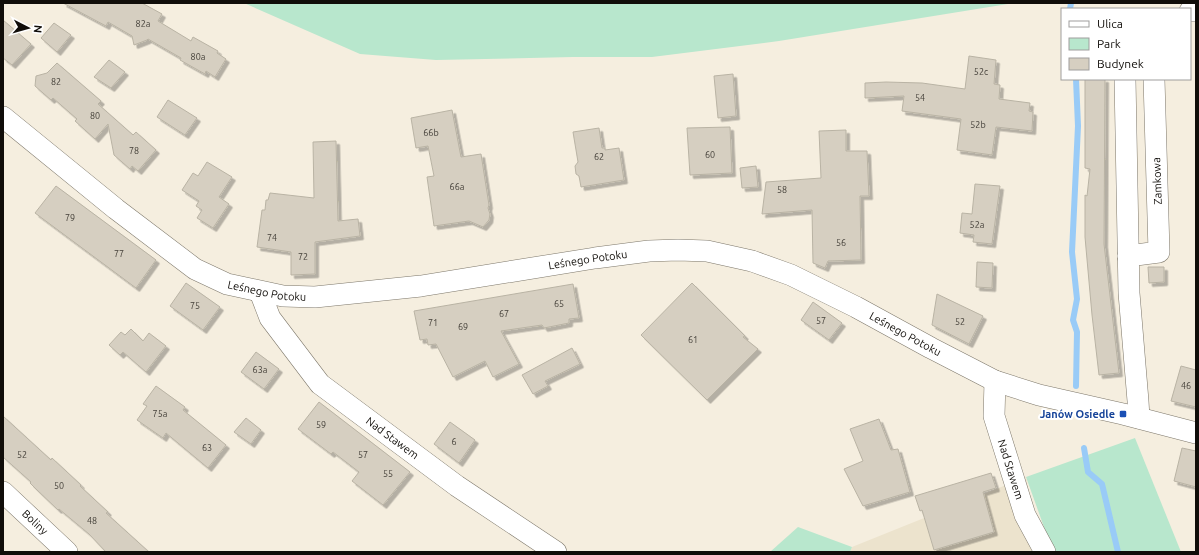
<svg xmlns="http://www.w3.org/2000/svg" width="1199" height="555" font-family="Ubuntu,sans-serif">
<defs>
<filter id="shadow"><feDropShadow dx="3.5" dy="3.5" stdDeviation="0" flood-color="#0004"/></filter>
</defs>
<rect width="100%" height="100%" fill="#f5eedf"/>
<!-- built -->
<polygon fill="#ece3cd" points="1026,477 1041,552 850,552 852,547"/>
<!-- green -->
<g fill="#b8e7cd">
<polygon points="244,3 1014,3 779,41 652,57 573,57 436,60 360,54"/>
<polygon points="1135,438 1181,552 1053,552 1026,477"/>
<polygon points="798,527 852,547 850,552 770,552"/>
</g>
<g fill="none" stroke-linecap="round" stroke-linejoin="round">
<!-- stream -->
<g stroke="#99cbf7" stroke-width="6">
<polyline points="1070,9 1071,3"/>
<polyline points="1076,79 1078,126 1072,252 1077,299 1073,320 1077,332 1076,386"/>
<polyline points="1084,448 1088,472 1102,484 1118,552"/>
</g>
</g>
<!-- building -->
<g fill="#d6cfc1" stroke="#b9b3a4" filter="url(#shadow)">
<polygon points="63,3 142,3 162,14 158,21 191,41 193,37 218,51 217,53 226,59 215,77 206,71 205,74 180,60 181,58 148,39 147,40 134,45 132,36 108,22 106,26"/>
<polygon points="3,20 31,44 12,65 3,58"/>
<polygon points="54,23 71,35 57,52 41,38"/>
<polygon points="969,56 996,60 994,84 1000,85 999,99 1030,103 1029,111 1033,112 1032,131 996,127 992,155 957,150 961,119 902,111 904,96 865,98 865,83 886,82 922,83 965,89"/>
<polygon points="109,60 125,72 111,88 94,77"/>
<polygon points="57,63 101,101 98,104 133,135 136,132 156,150 138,171 132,166 130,169 114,155 108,124 95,139 75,121 77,119 53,98 51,100 35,86 36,76 47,73"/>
<polygon points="733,74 736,116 718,118 714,76"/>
<polygon points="1085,79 1105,79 1104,244 1119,373 1099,375 1092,315 1085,237 1085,195 1087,196 1090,169 1085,168"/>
<polygon points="168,100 197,118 185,135 157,117"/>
<polygon points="452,110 461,157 481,154 489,205 488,208 490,214 489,220 483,227 469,221 434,226 427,177 434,176 428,146 416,148 411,118"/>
<polygon points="730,127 732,173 690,175 687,128"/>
<polygon points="599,128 602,148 605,148 605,150 619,148 624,180 581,187 579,176 576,174 575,166 578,162 573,132"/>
<polygon points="846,130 846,151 867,151 869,196 860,196 861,260 828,261 825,268 813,263 812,210 762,214 766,182 821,178 819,131"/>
<polygon points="336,141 338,221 358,219 360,236 315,242 315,274 291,275 291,252 257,247 262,210 265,210 266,200 268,200 270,193 314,198 313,142"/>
<polygon points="207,162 232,177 219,197 229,204 213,228 197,218 202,210 196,206 199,201 182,190 193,173 198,176"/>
<polygon points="756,166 758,187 742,188 740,168"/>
<polygon points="975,184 1000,186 992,244 973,242 974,235 960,233 962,213 972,214"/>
<polygon points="56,186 156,260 136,288 35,213"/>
<polygon points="977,262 993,263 992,288 976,287"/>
<polygon points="1148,267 1164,267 1164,282 1149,283"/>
<polygon points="186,283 220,307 203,330 170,306"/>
<polygon points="692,283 745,336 743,337 758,349 707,400 641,335"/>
<polygon points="573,284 579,318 569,319 569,323 544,328 542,325 501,331 519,364 493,377 485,361 453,377 436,344 428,345 427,339 420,340 414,311"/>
<polygon points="937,294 983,316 969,344 932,325"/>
<polygon points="813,302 842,323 829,340 801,320"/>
<polygon points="131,329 143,341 149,333 166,346 146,372 123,352 120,355 109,345 121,332 125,335"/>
<polygon points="572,348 580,364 545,381 548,386 533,394 522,375"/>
<polygon points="256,352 279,369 264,389 241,372"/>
<polygon points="1181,366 1196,370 1196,407 1171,401"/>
<polygon points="156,386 185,407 183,410 226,445 208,468 166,433 163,438 137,420 147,406 143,404"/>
<polygon points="319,402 410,472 383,505 352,481 359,472 333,452 331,454 298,429"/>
<polygon points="3,416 51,460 52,458 81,485 80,486 108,512 106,513 149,552 106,552 89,534 59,509 58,510 36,489 30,483 31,482 3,457"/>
<polygon points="246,418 261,430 251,444 234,432"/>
<polygon points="879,419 891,450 898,449 910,492 863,506 844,469 863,461 850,429"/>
<polygon points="450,422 475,440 459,463 434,444"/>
<polygon points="1182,448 1196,451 1196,487 1174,481"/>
<polygon points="991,473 996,488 983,492 994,532 934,550 922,510 920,511 915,496"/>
</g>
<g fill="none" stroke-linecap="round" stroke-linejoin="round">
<!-- street casing -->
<g stroke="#7d776a" stroke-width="22">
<g id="street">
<polyline points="1190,11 1196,11"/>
<polyline points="1125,79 1129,293 1138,401 1139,418"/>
<path id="s1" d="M 3,117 L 116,209 L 195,269 L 227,284 L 283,296 L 315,297 L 421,286 L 595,258 L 649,251 L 678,250 L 707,251 L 752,261 L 791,275 L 856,307 L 931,348 L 995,381 L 1039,395 L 1123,414 L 1196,433"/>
<polyline points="1128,256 1159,252 1154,79"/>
<path id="s2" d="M 260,292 L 270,318 L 320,384 L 457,486 L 556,552"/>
<path id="s3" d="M 995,381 L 994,416 L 1025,515 L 1045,552"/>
<path id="s4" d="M 3,492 L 67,552"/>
</g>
</g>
<!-- street -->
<use href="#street" stroke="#fff" stroke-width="21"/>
</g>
<!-- markers -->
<rect fill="#1a4fb4" stroke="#fff" stroke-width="1.5" x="1119" y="410" width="8" height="8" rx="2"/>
<g text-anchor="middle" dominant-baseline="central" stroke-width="4" stroke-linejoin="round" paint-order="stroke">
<!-- number labels -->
<g font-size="9" fill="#423e37">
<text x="143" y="24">82a</text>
<text x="198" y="57">80a</text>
<text x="981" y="72">52c</text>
<text x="56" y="82">82</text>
<text x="920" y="98">54</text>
<text x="95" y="116">80</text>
<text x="978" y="125">52b</text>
<text x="431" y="133">66b</text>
<text x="134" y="151">78</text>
<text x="710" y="155">60</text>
<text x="599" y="157">62</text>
<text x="457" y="187">66a</text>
<text x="782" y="190">58</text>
<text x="70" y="218">79</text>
<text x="977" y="225">52a</text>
<text x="272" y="238">74</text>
<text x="841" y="243">56</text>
<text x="119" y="254">77</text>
<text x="303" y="257">72</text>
<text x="559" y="304">65</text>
<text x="195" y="306">75</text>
<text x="504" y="314">67</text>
<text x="821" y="321">57</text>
<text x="960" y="322">52</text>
<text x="433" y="323">71</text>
<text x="463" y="327">69</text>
<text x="693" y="340">61</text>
<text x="260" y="370">63a</text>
<text x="1186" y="386">46</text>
<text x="160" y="414">75a</text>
<text x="321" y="425">59</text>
<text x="454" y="442">6</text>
<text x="207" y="448">63</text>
<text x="22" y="455">52</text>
<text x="363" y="455">57</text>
<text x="388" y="474">55</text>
<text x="59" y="486">50</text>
<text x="92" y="521">48</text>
</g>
<!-- street labels -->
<g font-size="11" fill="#100d09" stroke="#fff">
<text transform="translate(1157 181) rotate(-92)">Zamkowa</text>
<text stroke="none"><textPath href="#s1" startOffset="645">Leśnego Potoku</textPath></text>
<text stroke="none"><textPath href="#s1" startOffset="321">Leśnego Potoku</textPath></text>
<text stroke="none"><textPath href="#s1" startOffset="981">Leśnego Potoku</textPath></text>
<text stroke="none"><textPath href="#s2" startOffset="201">Nad Stawem</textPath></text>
<text stroke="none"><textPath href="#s3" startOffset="91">Nad Stawem</textPath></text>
<text stroke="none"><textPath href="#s4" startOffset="44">Boliny</textPath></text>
</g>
<!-- transit labels -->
<g font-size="11" font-weight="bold" fill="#164399" stroke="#fff" text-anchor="end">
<text x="1115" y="414">Janów Osiedle</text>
</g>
</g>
<!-- border -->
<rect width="1199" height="555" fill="none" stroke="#100d09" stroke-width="8"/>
<!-- legend -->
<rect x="1061" y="8" width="130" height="72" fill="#ffffff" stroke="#9f9e9d"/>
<rect x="1069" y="21" width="20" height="6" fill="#ffffff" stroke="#9f9e9d"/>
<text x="1097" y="28" font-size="12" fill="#100d09">Ulica</text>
<rect x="1069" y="38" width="20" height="12" fill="#b8e7cd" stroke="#9f9e9d"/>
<text x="1097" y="48" font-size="12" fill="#100d09">Park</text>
<rect x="1069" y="58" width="20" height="12" fill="#d6cfc1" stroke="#9f9e9d"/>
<text x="1097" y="68" font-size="12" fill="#100d09">Budynek</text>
<!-- north arrow -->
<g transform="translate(28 28) rotate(96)" stroke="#ffffff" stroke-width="3" paint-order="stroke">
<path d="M0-3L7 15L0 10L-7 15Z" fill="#100d09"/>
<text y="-6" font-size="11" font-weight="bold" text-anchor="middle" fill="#100d09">N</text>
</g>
</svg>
